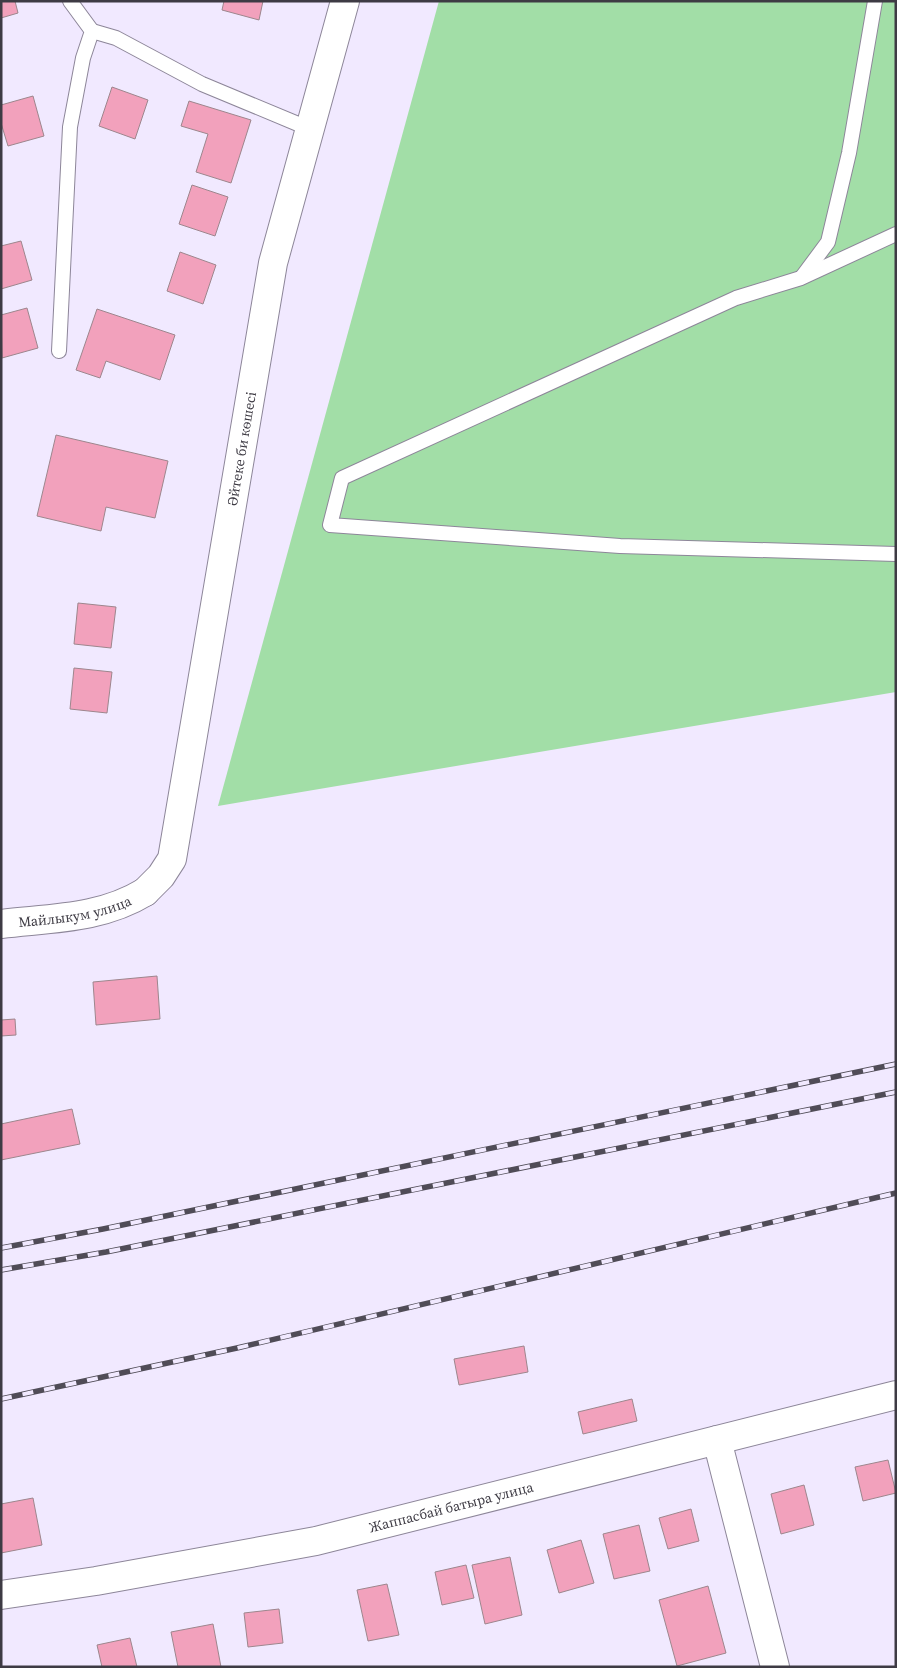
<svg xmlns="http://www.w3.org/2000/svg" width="897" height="1668" font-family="'Source Serif 4',serif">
<rect width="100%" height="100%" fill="#f1e9ff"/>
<!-- green -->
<polygon fill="#a2dea7" points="439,1 896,1 896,692 218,806"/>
<!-- building -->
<g fill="#f2a1bc" stroke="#9d868d">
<polygon points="1,1 15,1 18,13 1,18"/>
<polygon points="224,1 263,1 259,20 222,10"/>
<polygon points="112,87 148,100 135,139 99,126"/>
<polygon points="33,96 44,136 8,146 1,123 1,105"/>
<polygon points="189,101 251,120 231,183 196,172 208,134 181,126"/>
<polygon points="192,185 228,197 215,236 179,224"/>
<polygon points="21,241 32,280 1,289 1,246"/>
<polygon points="180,252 216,265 203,304 167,291"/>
<polygon points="27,308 38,348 2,358 1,315"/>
<polygon points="97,309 175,335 160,380 106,361 100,378 76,370"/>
<polygon points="56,435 168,461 155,518 106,507 101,531 37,516"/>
<polygon points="78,603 116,607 111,648 74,644"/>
<polygon points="74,668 112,672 107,713 70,709"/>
<polygon points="157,976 160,1019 96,1025 93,982"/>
<polygon points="15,1019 16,1035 1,1036 1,1020"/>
<polygon points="72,1109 80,1144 1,1160 1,1124"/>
<polygon points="524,1346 528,1372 459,1385 454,1359"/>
<polygon points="632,1399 637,1421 583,1434 578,1412"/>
<polygon points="888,1460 896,1493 863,1501 855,1467"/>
<polygon points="804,1485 814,1525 781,1534 771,1494"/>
<polygon points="33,1498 42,1545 1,1553 1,1504"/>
<polygon points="691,1509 699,1541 668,1549 659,1518"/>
<polygon points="639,1525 650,1571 614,1579 603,1534"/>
<polygon points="581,1540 594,1583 559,1593 547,1550"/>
<polygon points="510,1557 522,1615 485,1624 472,1565"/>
<polygon points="466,1565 474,1598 442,1605 435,1572"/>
<polygon points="387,1584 399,1635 368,1641 357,1590"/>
<polygon points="708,1586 726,1653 677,1666 659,1600"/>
<polygon points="279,1609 283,1643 248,1647 244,1613"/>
<polygon points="213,1624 221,1667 178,1667 171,1632"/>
<polygon points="130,1638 137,1667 102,1667 97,1645"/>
</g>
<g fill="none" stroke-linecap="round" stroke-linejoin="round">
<!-- lane casing -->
<g stroke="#8d8699" stroke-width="16">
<g id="lane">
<polyline points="92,31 116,38 202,84 310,129"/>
<polyline points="896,234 801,278 736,298 342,478 330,525 620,546 896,554"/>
<polyline points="802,277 828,242 849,153 875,1"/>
<polyline points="59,351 70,127 83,58 92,31 70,1"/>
</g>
</g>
<!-- street casing -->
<g stroke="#8d8699" stroke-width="30">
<g id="street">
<path id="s1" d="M 145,892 L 161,876 L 172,859 L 273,263 L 345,1"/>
<polyline points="717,1440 775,1667"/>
<path id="s2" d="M 1,1595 L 96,1581 L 316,1541 L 896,1395"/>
</g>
</g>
<!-- secondary casing -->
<g stroke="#8d8699" stroke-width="30">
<g id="secondary">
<path id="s3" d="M 1,924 C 51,918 101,919 145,892"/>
</g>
</g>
<!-- lane -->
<use href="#lane" stroke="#fff" stroke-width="14"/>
<!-- street -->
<use href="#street" stroke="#fff" stroke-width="28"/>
<!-- secondary -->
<use href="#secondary" stroke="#fff" stroke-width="28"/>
<!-- rail casing -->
<g stroke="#504c57" stroke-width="5.5">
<g id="rail">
<polyline points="1,1248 103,1229 896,1064"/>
<polyline points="1,1270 106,1252 896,1092"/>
<polyline points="1,1399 237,1348 896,1193"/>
</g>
</g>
<!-- rail -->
<use href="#rail" stroke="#f1e9ff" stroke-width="4" stroke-dasharray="11" stroke-linecap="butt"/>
</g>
<g text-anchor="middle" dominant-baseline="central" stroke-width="4.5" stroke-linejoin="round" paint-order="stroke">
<!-- street labels -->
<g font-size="14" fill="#3e3b44" stroke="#f1e9ff">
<text stroke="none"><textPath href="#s1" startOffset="459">Әйтеке би көшесі</textPath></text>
<text stroke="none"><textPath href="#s3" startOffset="75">Майлыкум улица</textPath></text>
<text stroke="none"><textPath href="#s2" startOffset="459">Жаппасбай батыра улица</textPath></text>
</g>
</g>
<!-- border -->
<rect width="897" height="1668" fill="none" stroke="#3e3b44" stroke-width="5"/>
</svg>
